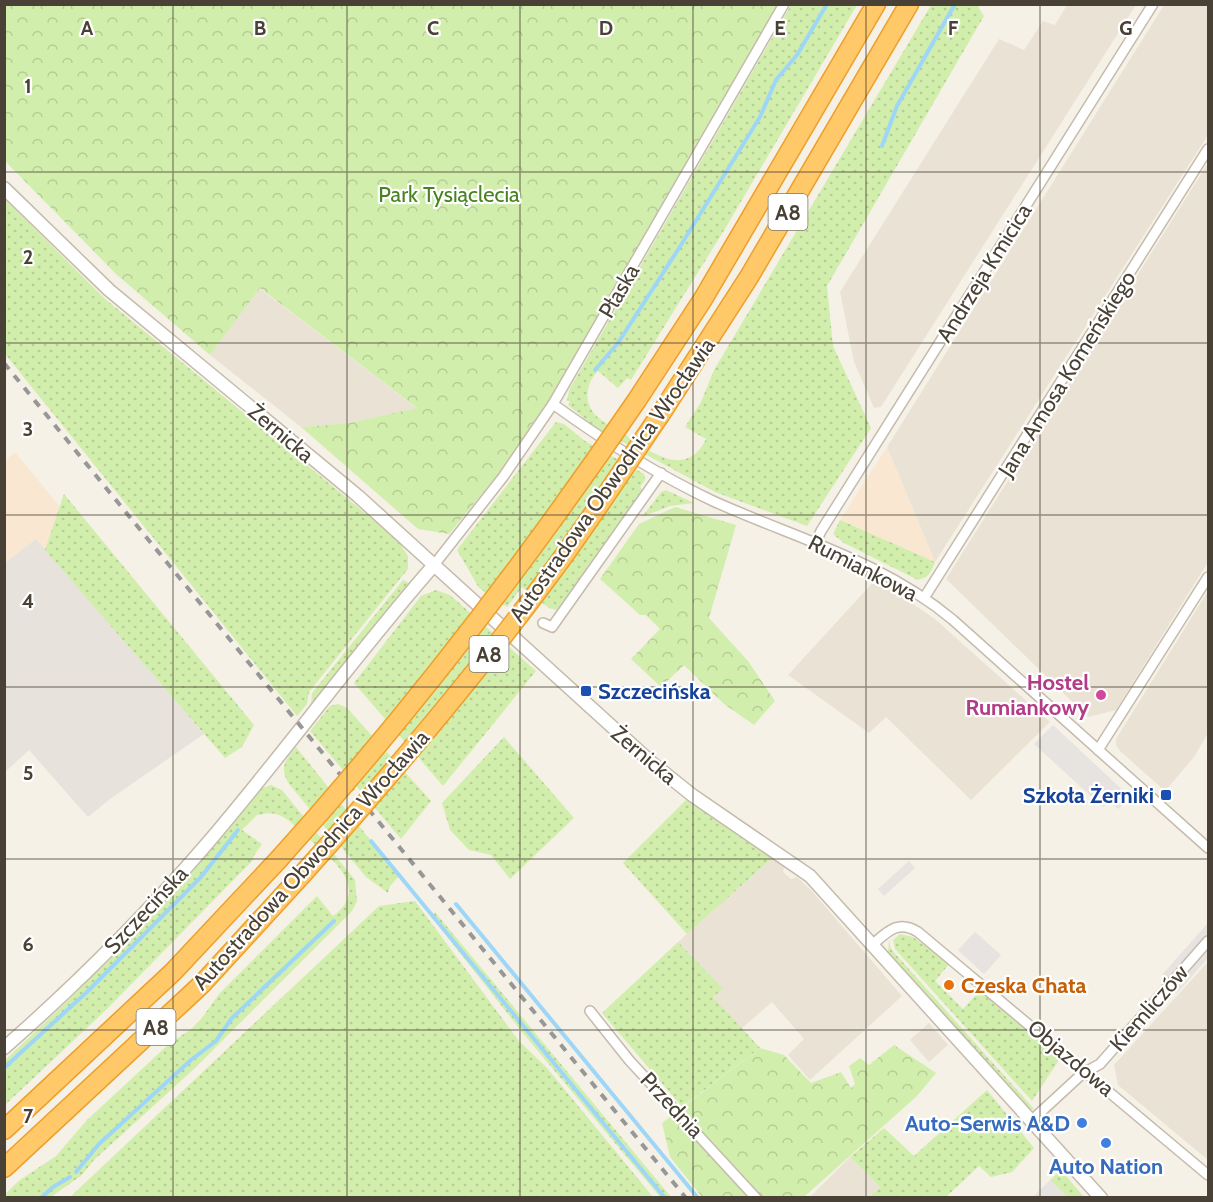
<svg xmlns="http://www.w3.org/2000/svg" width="1213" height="1202" font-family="Cabin,sans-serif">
<defs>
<pattern id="grass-dots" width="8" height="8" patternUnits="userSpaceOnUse" patternTransform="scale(1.5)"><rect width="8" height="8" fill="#d2eeac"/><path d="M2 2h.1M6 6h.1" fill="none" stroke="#b6cd95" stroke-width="1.8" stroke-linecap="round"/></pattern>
<pattern id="forest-crowns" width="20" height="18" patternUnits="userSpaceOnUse" patternTransform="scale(1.5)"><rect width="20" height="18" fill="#d2eeac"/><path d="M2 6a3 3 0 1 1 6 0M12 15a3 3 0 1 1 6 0" fill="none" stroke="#b6cd95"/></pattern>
</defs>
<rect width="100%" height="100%" fill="#f5f1e7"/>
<!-- residential -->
<g fill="#eae3d5">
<polygon points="1067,5 1136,5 881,407 874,408 854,362 840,292 999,39 1024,50 1043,21 1055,25"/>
<polygon points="1164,5 1208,5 1208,135 935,562 887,447"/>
<polygon points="1208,163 1208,562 1116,710 1088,717 946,579"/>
<polygon points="259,288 418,409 349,423 301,427 210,355"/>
<polygon points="876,579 935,619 1050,722 971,800 886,717 869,733 788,675"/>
<polygon points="1208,591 1208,733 1194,757 1165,791 1120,751 1116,745 1116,739"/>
<polygon points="772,858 784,867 783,872 791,879 797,877 811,890 902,996 810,1080 788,1055 804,1039 772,1002 741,1029 713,997 722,989 678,942"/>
<polygon points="1208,962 1208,1160 1118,1085 1114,1065"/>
<polygon points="929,1023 948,1045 929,1062 910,1040"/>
<polygon points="850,1157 880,1187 869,1197 809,1198"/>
</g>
<!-- commercial -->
<g fill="#f9e7d1">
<polygon points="887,447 935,562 840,520"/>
<polygon points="15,452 60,507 45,550 36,539 5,563 5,461"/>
</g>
<!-- industrial -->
<polygon fill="#e8e2dc" points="36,539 204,734 110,799 88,817 29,750 5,772 5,563"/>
<!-- grass -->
<g fill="url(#grass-dots)">
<path d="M 791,5 L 857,5 L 723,232 L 631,380 L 627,378 L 618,388 L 598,371 C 588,381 584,396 591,409 C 597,420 612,426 621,432 C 647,449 685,482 706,439 L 685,427 L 701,402 L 714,370 L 931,5 L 980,5 L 978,7 L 984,16 L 827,286 L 833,346 L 871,428 L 807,526 L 715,492 L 595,427 L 568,405 L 570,401 L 567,401 L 569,390 Z"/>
<polygon points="4,198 104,298 404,545 402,547 408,556 408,569 309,692 307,704 297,716 5,354"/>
<polygon points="556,422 564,424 585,441 644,474 645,480 640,487 643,490 560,607 556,610 549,608 522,587 507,607 479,588 457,550"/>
<polygon points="666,490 694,503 670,506 642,517 661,492"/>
<polygon points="64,494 254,725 242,747 225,758 45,550"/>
<path d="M 840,520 L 935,562 C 931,573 929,577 918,580 L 844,543 L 833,534 Z"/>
<polygon points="403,580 409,583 311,704 312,693"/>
<polygon points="436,590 450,595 536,671 443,786 354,683 421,596"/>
<polygon points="338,704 347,708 431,801 401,839 310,731 330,706"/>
<polygon points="504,737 574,818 510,879 491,855 469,850 450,830 442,803"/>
<path d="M 296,747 L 399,876 L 390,886 L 388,893 L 366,877 L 289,784 C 279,768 285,761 296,747 Z"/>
<path d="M 271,785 L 282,790 L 355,880 L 357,901 L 352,911 L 194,1069 L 94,1160 L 82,1175 L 51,1197 L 5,1197 L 5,1194 L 20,1180 L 56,1156 L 87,1120 L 170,1043 L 190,1030 L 202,1018 L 219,994 L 317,896 L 333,916 C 371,888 332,859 309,839 C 299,830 289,818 276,814 C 269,812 263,814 257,815 L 242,830 L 262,844 L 253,857 L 254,859 L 107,1009 L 5,1105 L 5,1060 C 97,975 182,885 262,788 Z"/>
<polygon points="686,800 772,858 687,934 623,863"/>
<polygon points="415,901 519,1041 547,1068 653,1197 70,1197 379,906"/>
<polygon points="435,912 671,1197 660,1197 522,1032 441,929 432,917"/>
<polygon points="900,934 913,937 950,963 935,981 963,1009 981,989 1061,1057 1032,1101 895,949 893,940"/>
<polygon points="889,940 891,949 1035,1110 1027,1108 888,953"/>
<polygon points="678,942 723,989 713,997 760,1048 682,1107 602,1013"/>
<polygon points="987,1090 1034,1148 1012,1172 991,1177 979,1166 946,1197 869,1197 880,1187 850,1157 884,1128 914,1156"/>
<polygon points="1061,1170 1084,1197 1067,1197 1050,1180"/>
</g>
<!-- forest -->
<g fill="url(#forest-crowns)">
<polygon points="4,5 777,5 549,401 505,466 449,534 418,529 301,427 349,423 417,408 260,288 210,355 116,274 5,161"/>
<polygon points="675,507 736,525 709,618 748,661 775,701 754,725 724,704 684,665 661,687 631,659 660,629 646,615 640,615 600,579 639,524"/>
<polygon points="894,1045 936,1073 917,1096 804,1197 702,1197 670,1157 662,1123 760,1048 784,1055 811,1083 841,1072 851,1088 855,1084 849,1066 860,1058 869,1065"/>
</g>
<!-- parking -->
<g fill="#e6e3e0">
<polygon points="1053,725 1130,797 1118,809 1109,802 1103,807 1034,744"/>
<polygon points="909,861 915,868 884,896 878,889"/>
<polygon points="1208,923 1208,936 1162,986 1162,975"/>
<polygon points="975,932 1001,955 984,974 958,950"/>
<polygon points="1208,946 1208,958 1177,993 1166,993"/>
<polygon points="1050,1180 1067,1197 1033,1197"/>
</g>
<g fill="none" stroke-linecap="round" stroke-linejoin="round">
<!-- stream -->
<g stroke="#9ed6f8" stroke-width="4">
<polyline points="882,146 897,106 955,4"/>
<polyline points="595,370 618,343 681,245 760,117 776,80 797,55 827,4"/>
<polyline points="371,841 665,1198"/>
<polyline points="456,904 698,1198"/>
<polyline points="4,1068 88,991 201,877 238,830"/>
<polyline points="76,1172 99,1144 191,1060 216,1041 232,1018 334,921"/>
<polyline points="41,1198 53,1187 70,1177"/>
</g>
<!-- minor casing -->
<g stroke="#c5bbac" stroke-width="12">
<g id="minor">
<path d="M 553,404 C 604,441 656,474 713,501 C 797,539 881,560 953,620 L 1208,848"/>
<polyline points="816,542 821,531 1153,4"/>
<polyline points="434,565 503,477 553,404 784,4"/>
<polyline points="924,598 1208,149"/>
<polyline points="543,623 552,627 661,473"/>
<polyline points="1098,750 1208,577"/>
<path d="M 872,945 C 887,932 898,919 918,932 L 1208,1175"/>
<polyline points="590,1011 629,1060 756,1198"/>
<polyline points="1031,1121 1082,1074 1100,1064 1208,941"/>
</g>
</g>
<!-- tertiary casing -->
<g stroke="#c5bbac" stroke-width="15">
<g id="tertiary">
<polyline points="4,188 109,290 358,496 652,763 692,795 810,876 1101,1198"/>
<path d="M 4,1048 C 76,985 143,918 205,846 C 284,754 355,655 434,565"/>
</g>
</g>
<!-- motorway casing -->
<g stroke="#ee9f29" stroke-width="21">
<g id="motorway">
<polyline points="637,400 703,299 876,4"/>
<polyline points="660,415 749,277 909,4"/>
<polyline points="4,1130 173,972 279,859"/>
<polyline points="4,1168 202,984 300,877"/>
</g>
</g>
<!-- minor -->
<use href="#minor" stroke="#fff" stroke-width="9"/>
<!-- tertiary -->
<use href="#tertiary" stroke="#fff" stroke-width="12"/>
<!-- motorway -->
<use href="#motorway" stroke="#ffc869" stroke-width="18"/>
<!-- rail -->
<polyline stroke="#979797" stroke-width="4" stroke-dasharray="8 8" stroke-linecap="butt" points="4,363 686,1198"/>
<!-- motorway-bridge casing -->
<g stroke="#ee9f29" stroke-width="21" stroke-linecap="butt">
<g id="motorway-bridge">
<path d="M 279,859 C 410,714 527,561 637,400"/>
<path d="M 300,877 C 387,780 471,681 549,576 C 588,524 623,469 660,415"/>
</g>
</g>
<!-- motorway-bridge -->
<use href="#motorway-bridge" stroke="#ffc869" stroke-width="18"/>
</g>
<!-- grid -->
<path fill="none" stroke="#494135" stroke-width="1.5" stroke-opacity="0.55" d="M 173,4 L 173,1198M 347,4 L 347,1198M 520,4 L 520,1198M 693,4 L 693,1198M 866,4 L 866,1198M 1040,4 L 1040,1198M 4,172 L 1208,172M 4,343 L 1208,343M 4,515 L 1208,515M 4,687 L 1208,687M 4,859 L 1208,859M 4,1030 L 1208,1030"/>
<!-- markers -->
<g fill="#1a4fb4" stroke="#fff" stroke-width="2">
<rect x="580" y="685" width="12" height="12" rx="3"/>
<rect x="1160" y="789" width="12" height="12" rx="3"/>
</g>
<circle fill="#d1479c" stroke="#fff" stroke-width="2" cx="1101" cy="695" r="6"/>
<circle fill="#e8710a" stroke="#fff" stroke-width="2" cx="949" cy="985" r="6"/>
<g fill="#3f7fe0" stroke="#fff" stroke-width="2">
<circle cx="1082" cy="1123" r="6"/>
<circle cx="1106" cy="1143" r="6"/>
</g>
<g text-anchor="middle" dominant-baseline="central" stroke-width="4.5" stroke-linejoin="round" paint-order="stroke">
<!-- shield labels -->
<g fill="#fff" stroke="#807a72" stroke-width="1.5">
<rect x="768.5" y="194" width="39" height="36" rx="4.5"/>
<rect x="469.5" y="636" width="39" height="36" rx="4.5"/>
<rect x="136.5" y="1009" width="39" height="36" rx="4.5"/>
</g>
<g font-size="21" font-weight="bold" fill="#494135">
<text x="788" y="212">A8</text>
<text x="489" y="654">A8</text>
<text x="156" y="1027">A8</text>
</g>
<!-- park labels -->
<g font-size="22" fill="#498222" stroke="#fff">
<text x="449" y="194">Park Tysiąclecia</text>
</g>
<!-- street labels -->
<g font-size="22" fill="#494135" stroke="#fff">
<text transform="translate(984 273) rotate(-58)">Andrzeja Kmicica</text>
<text transform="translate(619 291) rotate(-60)">Płaska</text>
<text transform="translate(1067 374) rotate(-58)">Jana Amosa Komeńskiego</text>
<text transform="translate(281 433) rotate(40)">Żernicka</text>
<text transform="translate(612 480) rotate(-55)">Autostradowa Obwodnica Wrocławia</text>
<text transform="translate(863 568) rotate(27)">Rumiankowa</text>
<text transform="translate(644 755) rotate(40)">Żernicka</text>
<text transform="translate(311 860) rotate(-48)">Autostradowa Obwodnica Wrocławia</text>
<text transform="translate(146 910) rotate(-47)">Szczecińska</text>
<text transform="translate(1149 1008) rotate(-49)">Kiemliczów</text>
<text transform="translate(1071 1058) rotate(40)">Objazdowa</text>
<text transform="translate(672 1105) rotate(47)">Przednia</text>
</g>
<!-- hotel labels -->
<g font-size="22" font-weight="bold" fill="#b23c85" stroke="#fff" text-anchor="end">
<text x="1089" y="682">Hostel<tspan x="1089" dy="25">Rumiankowy</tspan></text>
</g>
<!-- transit labels -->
<g font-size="22" font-weight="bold" fill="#164399" stroke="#fff" text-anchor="start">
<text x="598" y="691">Szczecińska</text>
<text x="1154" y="795" text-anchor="end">Szkoła Żerniki</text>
</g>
<!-- food labels -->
<g font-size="22" font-weight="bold" fill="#c56008" stroke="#fff" text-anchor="start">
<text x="961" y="985">Czeska Chata</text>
</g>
<!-- shop labels -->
<g font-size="22" font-weight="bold" fill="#366cbe" stroke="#fff" text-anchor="end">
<text x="1070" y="1123">Auto-Serwis A&amp;D</text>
<text x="1106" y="1166" text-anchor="middle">Auto Nation</text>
</g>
</g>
<g font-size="20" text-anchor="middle" font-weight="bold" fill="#494135" stroke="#fff" stroke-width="4.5" stroke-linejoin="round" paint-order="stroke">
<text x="87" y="35">A</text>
<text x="260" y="35">B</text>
<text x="433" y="35">C</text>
<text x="606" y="35">D</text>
<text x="780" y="35">E</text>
<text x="953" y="35">F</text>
<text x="1126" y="35">G</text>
<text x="28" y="93">1</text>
<text x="28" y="264">2</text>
<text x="28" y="436">3</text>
<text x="28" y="608">4</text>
<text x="28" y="780">5</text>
<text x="28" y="951">6</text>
<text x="28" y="1123">7</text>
</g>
<!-- border -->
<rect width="1213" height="1202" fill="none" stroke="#494135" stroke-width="12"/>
</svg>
